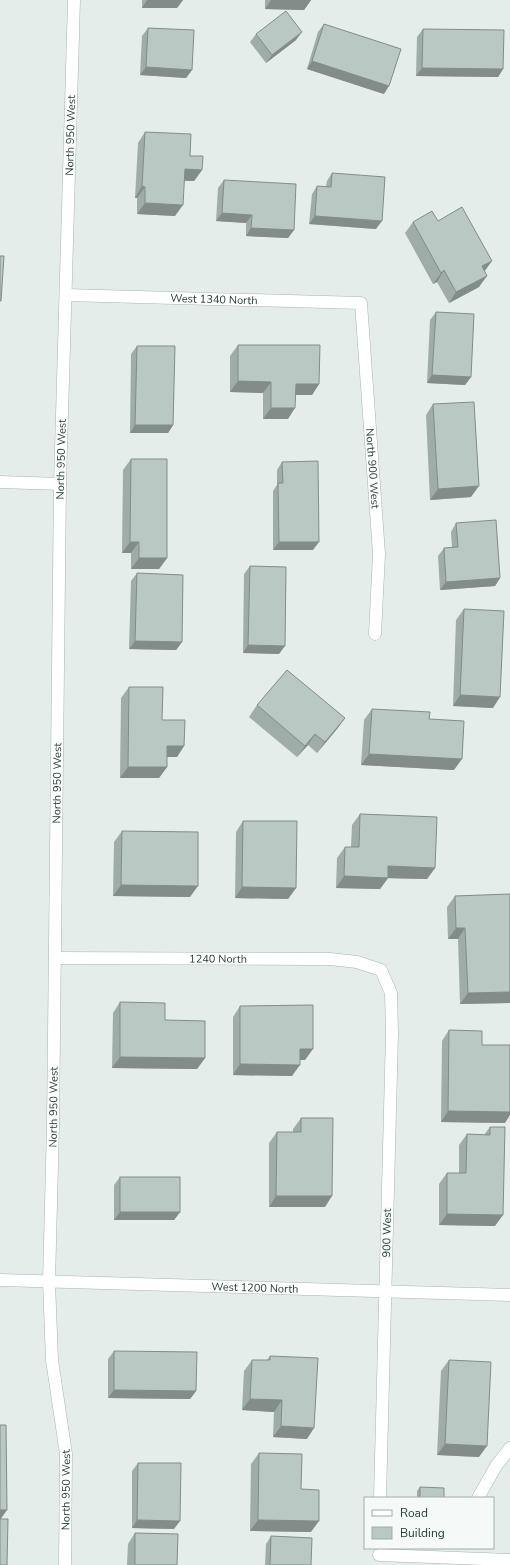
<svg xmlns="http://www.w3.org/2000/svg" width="510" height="1565" font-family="'Nunito Sans',sans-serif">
<rect width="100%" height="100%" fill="#e4ede9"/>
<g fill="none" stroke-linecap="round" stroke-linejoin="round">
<!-- minor casing -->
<g stroke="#a7b5b0" stroke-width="13">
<g id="minor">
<path id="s1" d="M 66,295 L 361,303 L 379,554 L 375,634"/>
<polyline points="0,482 60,484"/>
<path id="s2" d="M 55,958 L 330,959 L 357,962 L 381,970 L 391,993 L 392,1033 L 380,1498"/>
<path id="s3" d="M 0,1280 L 510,1295"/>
<polyline points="478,1498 496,1466 510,1448"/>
<polyline points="379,1555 510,1560"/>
<path id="s4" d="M 65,1565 L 66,1454 L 52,1360 L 49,1282 L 53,1126 L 60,484 L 74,0"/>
</g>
</g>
<!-- minor -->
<use href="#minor" stroke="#fff" stroke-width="12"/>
</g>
<!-- wall -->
<g fill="#9faca7">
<polygon points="142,0 183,0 177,8 142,8"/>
<polygon points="265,0 311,0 304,10 265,9"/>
<polygon points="324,24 384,94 307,69 318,32"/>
<polygon points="148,28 192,70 186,78 140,75 142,36"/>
<polygon points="423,29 503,69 498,77 416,76 417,37"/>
<polygon points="256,34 296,40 266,63 250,42"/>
<polygon points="145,132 190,156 202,170 194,181 184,181 175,216 137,214 137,198 135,198 138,143"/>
<polygon points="332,173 376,229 309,224 312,194 317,186 326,186 327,181"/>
<polygon points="224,180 294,230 288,238 246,236 246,223 216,221 218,188"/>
<polygon points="438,221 484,272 479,287 449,303 437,282 433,284 405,233 413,222"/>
<polygon points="436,312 471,377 465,385 427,383 430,320"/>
<polygon points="238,345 319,384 312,395 295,395 288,419 263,419 263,393 230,392 230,356"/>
<polygon points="137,346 173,425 168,433 130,433 131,354"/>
<polygon points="433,404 471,497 430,500 426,415"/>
<polygon points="131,459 167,558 159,569 131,569 131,553 122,553 123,470"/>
<polygon points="282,462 313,550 273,550 273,491 277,485 277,470"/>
<polygon points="456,523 500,578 495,586 440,590 438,556 444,548 452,547 451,532"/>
<polygon points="250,566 279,654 243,653 244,574"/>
<polygon points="137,573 182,642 176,650 129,649 131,581"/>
<polygon points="464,609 493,708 453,706 456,620"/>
<polygon points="129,687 162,720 184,746 177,757 167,757 167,767 159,778 120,778 121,698"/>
<polygon points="257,705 345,718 337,729 317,753 308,745 297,757 249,717"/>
<polygon points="372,709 454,770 361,765 364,720"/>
<polygon points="360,814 435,868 427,879 388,878 380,889 336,888 337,858 345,847 351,847 352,825"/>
<polygon points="243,821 296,888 288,899 235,898 236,832"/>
<polygon points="122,831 190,897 113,896 114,842"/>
<polygon points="510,894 510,1003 460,1004 458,939 448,939 447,907 455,896"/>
<polygon points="120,1002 165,1020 205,1058 197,1069 112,1068 113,1013"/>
<polygon points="240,1006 305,1060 300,1060 292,1076 233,1075 233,1017"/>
<polygon points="449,1030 482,1045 505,1123 441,1122 442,1041"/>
<polygon points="301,1118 325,1207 269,1207 269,1143 277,1132 293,1132 293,1129"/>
<polygon points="490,1127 495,1226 439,1225 439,1184 447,1173 459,1173 459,1145 467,1134 484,1135"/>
<polygon points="120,1177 180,1212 174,1220 114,1220 114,1185"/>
<polygon points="114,1351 196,1391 190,1399 108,1398 108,1359"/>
<polygon points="270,1356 307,1439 273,1437 274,1412 242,1410 244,1371 252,1360 267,1360"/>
<polygon points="449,1360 479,1457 437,1455 441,1371"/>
<polygon points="259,1453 301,1489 311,1532 250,1531 251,1464"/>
<polygon points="138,1463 174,1529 132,1528 132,1471"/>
<polygon points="420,1487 444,1498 417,1498 417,1491"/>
<polygon points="135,1533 177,1565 127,1565 128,1544"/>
<polygon points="271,1536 311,1565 265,1565 266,1544"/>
</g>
<!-- shaded-wall -->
<g fill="#828c88">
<polygon points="147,0 183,0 177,8 142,8"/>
<polygon points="271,0 311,0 304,10 265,9"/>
<polygon points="302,32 296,40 266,63 272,55"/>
<polygon points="312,61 389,86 384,94 307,69"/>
<polygon points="146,67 192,70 186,78 140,75"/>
<polygon points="422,68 503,69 498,77 416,76"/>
<polygon points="185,169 202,170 194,181 177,180"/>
<polygon points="142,186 145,187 137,198 135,198"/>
<polygon points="145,203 183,205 175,216 137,214"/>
<polygon points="222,213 252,215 246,223 216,221"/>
<polygon points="315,216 382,221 376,229 309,224"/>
<polygon points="251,228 294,230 288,238 246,236"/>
<polygon points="492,261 484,272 482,266"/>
<polygon points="444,270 437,282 433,284 441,273"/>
<polygon points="487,276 479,287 449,303 456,292"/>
<polygon points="432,375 471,377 465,385 427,383"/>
<polygon points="238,381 271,382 263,393 230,392"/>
<polygon points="296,384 319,384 312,395 288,395"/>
<polygon points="271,408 295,408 288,419 263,419"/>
<polygon points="135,425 173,425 168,433 130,433"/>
<polygon points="479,486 471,497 430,500 438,489"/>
<polygon points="130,542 139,542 131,553 122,553"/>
<polygon points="279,542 319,542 313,550 273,550"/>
<polygon points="139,558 167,558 159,569 131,569"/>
<polygon points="500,578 495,586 440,590 446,582"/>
<polygon points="135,641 182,642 176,650 129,649"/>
<polygon points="248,645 285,646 279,654 243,653"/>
<polygon points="460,695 500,697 493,708 453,706"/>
<polygon points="345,718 337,729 317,753 325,742"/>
<polygon points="315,734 308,745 297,757 305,746"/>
<polygon points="167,746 184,746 177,757 159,757"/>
<polygon points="369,754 462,759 454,770 361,765"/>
<polygon points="128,767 167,767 159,778 120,778"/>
<polygon points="388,866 435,868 427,879 381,878"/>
<polygon points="344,876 388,878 380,889 336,888"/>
<polygon points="121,885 198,886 190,897 113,896"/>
<polygon points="242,887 296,888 288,899 235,898"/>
<polygon points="456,928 465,928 458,939 448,939"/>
<polygon points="510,992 510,1003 460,1004 468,993"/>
<polygon points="300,1049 313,1049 305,1060 292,1060"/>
<polygon points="120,1057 205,1058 197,1069 112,1068"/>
<polygon points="240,1064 300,1065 292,1076 233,1075"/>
<polygon points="448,1111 510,1112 510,1115 505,1123 441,1122"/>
<polygon points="276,1196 332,1196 325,1207 269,1207"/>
<polygon points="120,1212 180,1212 174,1220 114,1220"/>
<polygon points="447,1214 503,1215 495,1226 439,1225"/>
<polygon points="114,1390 196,1391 190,1399 108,1398"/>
<polygon points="250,1399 282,1400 274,1412 242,1410"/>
<polygon points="281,1426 314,1428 307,1439 273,1437"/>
<polygon points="445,1444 487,1446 479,1457 437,1455"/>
<polygon points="0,1510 7,1510 0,1520"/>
<polygon points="137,1520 180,1521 174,1529 132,1528"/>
<polygon points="258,1520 319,1521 311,1532 250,1531"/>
</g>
<!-- building -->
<g fill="#b9c8c2" stroke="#828c88">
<polygon points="286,11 302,32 272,55 256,34"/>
<polygon points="324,24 401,49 389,86 312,61"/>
<polygon points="148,28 194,30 192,70 146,67"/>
<polygon points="423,29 504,30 503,69 422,68"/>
<polygon points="145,132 191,134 190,156 203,156 202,170 185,169 183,205 145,203 145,187 142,186"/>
<polygon points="332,173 385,177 382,221 315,216 317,186 331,187"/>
<polygon points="224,180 296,184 294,230 251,228 252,215 222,213"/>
<polygon points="462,207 492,261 482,266 487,276 456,292 444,270 441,273 413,222 432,211 438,221"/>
<polygon points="0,256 4,256 1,301 0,301"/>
<polygon points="436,312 474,314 471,377 432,375"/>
<polygon points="238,345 320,345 319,384 296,384 295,408 271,408 271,382 238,381"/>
<polygon points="137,346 175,346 173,425 135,425"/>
<polygon points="474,402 479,486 438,489 433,404"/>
<polygon points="131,459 167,459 167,558 139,558 139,542 130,542"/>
<polygon points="318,461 319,542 279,542 278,483 283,483 282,462"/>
<polygon points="496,520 500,578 446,582 444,548 458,547 456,523"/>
<polygon points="250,566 286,567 285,646 248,645"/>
<polygon points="137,573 183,575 182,642 135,641"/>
<polygon points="464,609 504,611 500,697 460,695"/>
<polygon points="287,670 345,718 325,742 315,734 305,746 257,705"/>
<polygon points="129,687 163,687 162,720 185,720 184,746 167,746 167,767 128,767"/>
<polygon points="372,709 430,712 429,719 464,721 462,759 369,754"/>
<polygon points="360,814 437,817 435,868 388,866 388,878 344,876 345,847 359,847"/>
<polygon points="243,821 297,821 296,888 242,887"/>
<polygon points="122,831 198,832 198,886 121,885"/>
<polygon points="510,894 510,992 468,993 465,928 456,928 455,896"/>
<polygon points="120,1002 165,1003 165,1020 205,1021 205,1058 120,1057"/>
<polygon points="313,1005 313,1049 300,1049 300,1065 240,1064 240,1006"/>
<polygon points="449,1030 482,1031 482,1045 510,1045 510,1112 448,1111"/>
<polygon points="301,1118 333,1118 332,1196 276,1196 277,1132 301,1132"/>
<polygon points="490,1127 505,1127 503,1215 447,1214 447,1173 466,1173 467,1134 490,1135"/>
<rect x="120" y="1177" width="60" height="35"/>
<polygon points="114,1351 197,1352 196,1391 114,1390"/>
<polygon points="270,1356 318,1358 314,1428 281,1426 282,1400 250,1399 252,1360 270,1360"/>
<polygon points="449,1360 491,1362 487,1446 445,1444"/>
<polygon points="0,1425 6,1425 7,1510 0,1510"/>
<polygon points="259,1453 302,1454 301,1489 319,1490 319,1521 258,1520"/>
<polygon points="138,1463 181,1463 180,1521 137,1520"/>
<polygon points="420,1487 444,1488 444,1498 420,1498"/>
<polygon points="0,1519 8,1519 7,1565 0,1565"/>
<polygon points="135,1533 178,1534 177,1565 135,1565"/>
<polygon points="271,1536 312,1538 311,1565 270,1565"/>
</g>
<g text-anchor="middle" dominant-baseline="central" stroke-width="3.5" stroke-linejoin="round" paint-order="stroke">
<!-- street labels -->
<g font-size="11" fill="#243e37" stroke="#f5f9f7">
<text stroke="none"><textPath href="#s4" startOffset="1431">North 950 West</textPath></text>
<text stroke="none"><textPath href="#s1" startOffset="148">West 1340 North</textPath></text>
<text stroke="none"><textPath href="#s4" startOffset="1107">North 950 West</textPath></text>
<text stroke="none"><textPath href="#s1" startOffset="461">North 900 West</textPath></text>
<text stroke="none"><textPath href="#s4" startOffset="783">North 950 West</textPath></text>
<text stroke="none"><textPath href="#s2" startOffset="163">1240 North</textPath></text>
<text stroke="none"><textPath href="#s4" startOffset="459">North 950 West</textPath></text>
<text transform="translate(387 1233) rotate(-89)">900 West</text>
<text stroke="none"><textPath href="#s3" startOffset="255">West 1200 North</textPath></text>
<text stroke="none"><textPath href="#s4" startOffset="75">North 950 West</textPath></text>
</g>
</g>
<!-- legend -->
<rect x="364" y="1497" width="130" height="52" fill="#f5f9f7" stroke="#a1aeaa"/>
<rect x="372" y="1510" width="20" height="6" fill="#ffffff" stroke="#a1aeaa"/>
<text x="400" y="1517" font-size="12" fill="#243e37">Road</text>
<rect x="372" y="1527" width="20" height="12" fill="#b9c8c2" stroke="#a1aeaa"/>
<text x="400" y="1537" font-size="12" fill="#243e37">Building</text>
</svg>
